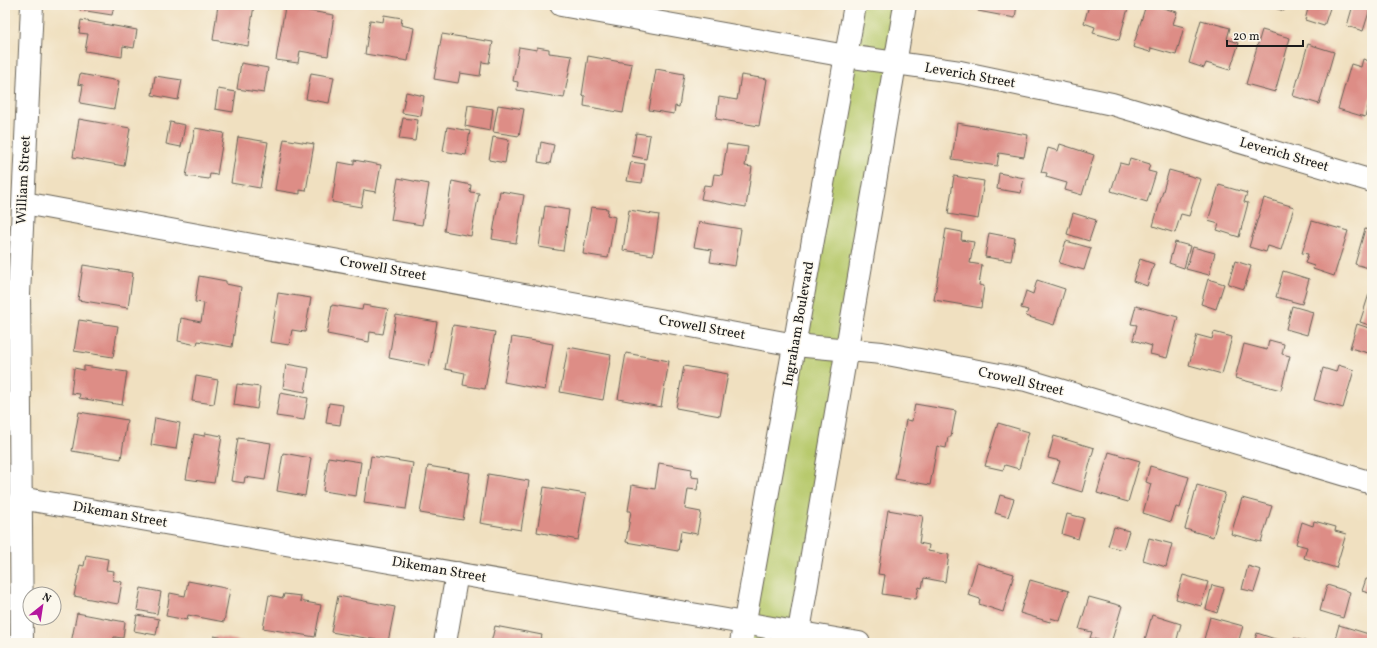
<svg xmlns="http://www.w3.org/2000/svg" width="1377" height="648" font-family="Vollkorn,serif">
<rect width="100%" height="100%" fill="#fbf7ec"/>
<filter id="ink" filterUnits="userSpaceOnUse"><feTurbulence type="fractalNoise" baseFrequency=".025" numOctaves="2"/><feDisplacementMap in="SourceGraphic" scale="8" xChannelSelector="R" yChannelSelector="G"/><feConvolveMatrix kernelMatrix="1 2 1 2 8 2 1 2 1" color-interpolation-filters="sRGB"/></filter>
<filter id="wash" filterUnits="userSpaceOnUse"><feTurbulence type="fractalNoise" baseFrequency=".012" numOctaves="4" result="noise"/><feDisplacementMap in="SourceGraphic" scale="16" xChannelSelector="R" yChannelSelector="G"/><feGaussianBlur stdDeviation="0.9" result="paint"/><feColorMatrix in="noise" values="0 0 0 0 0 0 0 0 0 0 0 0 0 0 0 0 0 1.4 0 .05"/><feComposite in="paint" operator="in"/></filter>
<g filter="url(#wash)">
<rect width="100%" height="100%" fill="#f0e0c0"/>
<!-- green -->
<polygon fill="#b7c96c" stroke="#6a7244" points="855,5 905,5 797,643 741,643"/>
<g id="blocks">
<!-- building -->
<g fill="#dd8d86">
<polygon points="81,5 114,5 112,15 80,10"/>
<polygon points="218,5 254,5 248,46 213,40"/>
<polygon points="979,5 1017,5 1015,18 978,11"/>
<polygon points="1089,5 1129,5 1119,40 1093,33 1095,27 1084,23"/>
<polygon points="1146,5 1153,5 1177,12 1173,24 1184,27 1176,55 1151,48 1150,52 1133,47"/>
<polygon points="1265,5 1286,5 1284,11"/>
<polygon points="1309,5 1331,5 1324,26 1305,20"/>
<polygon points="1353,5 1370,9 1363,31 1347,26"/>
<polygon points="285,7 334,15 328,56 300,51 298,63 276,60"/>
<polygon points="384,15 402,18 401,25 414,28 408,61 365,54 370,20 383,22"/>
<polygon points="81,20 137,30 134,48 123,46 122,57 85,51 88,34 79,33"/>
<polygon points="1201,20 1230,28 1227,39 1239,43 1230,70 1206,63 1204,68 1189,63"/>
<polygon points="1262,30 1290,38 1275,92 1246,84"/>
<polygon points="442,34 493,42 489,63 482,62 480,76 460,73 458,83 434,79"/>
<polygon points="1308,44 1334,52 1319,104 1293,96"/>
<polygon points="519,47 537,50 537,47 549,49 549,53 572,56 564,98 517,90 518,82 513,81"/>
<polygon points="588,56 632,64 623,113 584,106 585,96 582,95"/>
<polygon points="1363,59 1372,62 1372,93 1365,117 1338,109 1351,64 1361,67"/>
<polygon points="241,63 268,68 264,93 237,89"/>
<polygon points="656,69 684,74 679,107 675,106 674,114 649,110"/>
<polygon points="311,73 334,77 329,103 306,99"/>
<polygon points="80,74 119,81 114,109 80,103 83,85 78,84"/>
<polygon points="741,75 767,79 759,126 716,119 719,97 737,100"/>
<polygon points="155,76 182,80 178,100 152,95"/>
<polygon points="218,89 236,92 233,112 215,109"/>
<polygon points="406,92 424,96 421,116 402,113"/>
<polygon points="468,105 493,109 490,131 465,126"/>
<polygon points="498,105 524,109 519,136 493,132"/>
<polygon points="403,118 418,120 415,141 399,139"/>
<polygon points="79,119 130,128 124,166 73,157"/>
<polygon points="170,122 185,125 181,147 166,144"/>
<polygon points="957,123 1028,135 1024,157 999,153 997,166 952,159"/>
<polygon points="447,127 470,131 466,155 443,151"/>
<polygon points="195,128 224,133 217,175 210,174 209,179 186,176"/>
<polygon points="636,133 650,135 646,159 632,156"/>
<polygon points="238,137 268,142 260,188 231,183"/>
<polygon points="493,137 509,140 505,163 489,160"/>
<polygon points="284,139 314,144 306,191 300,190 300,194 275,190"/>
<polygon points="541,142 554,145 550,164 538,162"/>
<polygon points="727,144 748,147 745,166 752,167 746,207 701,199 704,185 712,186 714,174 722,175"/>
<polygon points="1060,144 1094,155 1082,195 1065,190 1067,183 1046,177 1047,173 1041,172 1048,148 1058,151"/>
<polygon points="1130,158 1150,164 1148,171 1156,173 1147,202 1111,191 1120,163 1128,165"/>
<polygon points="354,160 381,165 376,192 364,190 361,207 332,202 338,162 354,165"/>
<polygon points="631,162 645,164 642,183 627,181"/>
<polygon points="1169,170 1201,179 1189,216 1181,214 1175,233 1153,226"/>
<polygon points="999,173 1024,178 1021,193 997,189"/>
<polygon points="954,176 984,181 978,219 948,214"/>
<polygon points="398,178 429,184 422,225 391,220"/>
<polygon points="452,181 471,185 470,192 479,193 471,236 444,231"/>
<polygon points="1219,185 1247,193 1244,202 1248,203 1239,237 1217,230 1219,224 1208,221"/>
<polygon points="500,191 524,195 516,243 492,239"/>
<polygon points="1264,198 1294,207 1281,250 1268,246 1266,252 1249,247"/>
<polygon points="545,206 569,210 563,251 539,247"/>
<polygon points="591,207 608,209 607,215 615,217 608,258 583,254"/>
<polygon points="629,210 659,215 653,255 623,250"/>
<polygon points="1073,213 1096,220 1089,241 1067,234"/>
<polygon points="1312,221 1348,231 1334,276 1313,269 1314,266 1305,263 1308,254 1302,253"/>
<polygon points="699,222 741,229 735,266 710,262 712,250 694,247"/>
<polygon points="946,229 962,232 961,240 974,242 970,263 982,265 979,285 984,286 981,308 934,300"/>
<polygon points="1365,229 1372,231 1372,269 1355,264"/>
<polygon points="989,233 1015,238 1011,261 985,257"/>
<polygon points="1066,241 1091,248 1084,270 1059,263"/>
<polygon points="1175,242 1190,246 1184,268 1169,263"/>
<polygon points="1193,247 1215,253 1209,275 1186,269"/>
<polygon points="1140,259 1154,264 1147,286 1133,281"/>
<polygon points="1235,261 1251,266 1244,289 1228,284"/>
<polygon points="83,265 133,273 128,308 78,300"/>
<polygon points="1283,271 1309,279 1302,304 1276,297"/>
<polygon points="199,276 226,281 226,284 241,287 232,347 198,341 197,345 178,341 181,318 201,322 204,303 195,302"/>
<polygon points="1208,279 1224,284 1216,309 1201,304"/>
<polygon points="1037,280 1065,289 1054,325 1026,316 1028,310 1021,308 1026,291 1033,294"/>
<polygon points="278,293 311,298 305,332 292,330 289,345 270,342"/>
<polygon points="1369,294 1372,294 1372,326 1360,322"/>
<polygon points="332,305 362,310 363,305 388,309 383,334 370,332 369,342 327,334"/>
<polygon points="1136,306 1178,317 1167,358 1150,354 1152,346 1133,340 1137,325 1131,324"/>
<polygon points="1292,306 1313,312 1307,335 1286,329"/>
<polygon points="396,315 437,322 429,366 389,358"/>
<polygon points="79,320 118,326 113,357 74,351"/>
<polygon points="1357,324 1372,329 1372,354 1350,348"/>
<polygon points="453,325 495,332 485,389 463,385 465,373 445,369"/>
<polygon points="1214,332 1232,337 1222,374 1189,365 1197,335 1212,339"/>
<polygon points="512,337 553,344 545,390 504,382"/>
<polygon points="1269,340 1284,344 1282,354 1290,356 1281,390 1235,378 1244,344 1267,350"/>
<polygon points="568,347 611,355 603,400 560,392"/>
<polygon points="626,353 669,361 661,407 618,399"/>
<polygon points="286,364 309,368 305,392 283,388"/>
<polygon points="1338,365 1354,370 1343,408 1314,400 1323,368 1336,372"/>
<polygon points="84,366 127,372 122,405 79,398 80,394 71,393 74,368 84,370"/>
<polygon points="684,366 728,374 720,416 676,408"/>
<polygon points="196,376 218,380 214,404 192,401"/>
<polygon points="237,384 260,387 257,409 234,405"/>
<polygon points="280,393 308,398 304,420 276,416"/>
<polygon points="329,403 343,405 340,425 326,423"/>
<polygon points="915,404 956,411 951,437 948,437 946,448 937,446 930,485 895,479 906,420 912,421"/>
<polygon points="79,412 127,420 121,459 72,451"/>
<polygon points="155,418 180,423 176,449 151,445"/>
<polygon points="998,423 1029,432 1019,469 1005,465 1003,470 985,466"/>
<polygon points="205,433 222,436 214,483 186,479 194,434 204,436"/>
<polygon points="1054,436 1094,448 1082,492 1053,483 1060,461 1048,458"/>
<polygon points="238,438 271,443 265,480 245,477 244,483 231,481"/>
<polygon points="1109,452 1140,461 1128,502 1097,493"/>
<polygon points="283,453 311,458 305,496 277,491"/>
<polygon points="371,456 413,463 406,509 364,503"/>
<polygon points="328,457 361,462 356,496 323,491"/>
<polygon points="659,463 692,469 691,477 699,478 697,490 688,489 685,509 701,512 697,534 681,531 678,551 626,542 631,511 628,511 632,485 655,489"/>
<polygon points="428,466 470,473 463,520 420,513"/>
<polygon points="1150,466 1189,477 1180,508 1176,507 1171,522 1143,513 1151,484 1146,482"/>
<polygon points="488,474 529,481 521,530 480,523"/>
<polygon points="1197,485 1225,493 1213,537 1185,529"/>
<polygon points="544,487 586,494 578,540 537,532"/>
<polygon points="1000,495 1014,499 1008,517 995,513"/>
<polygon points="1242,498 1272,506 1261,542 1231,534"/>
<polygon points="888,510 923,516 919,543 929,545 928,551 949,555 945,582 924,578 922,588 919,587 916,599 882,594 885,575 878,574"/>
<polygon points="1067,514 1084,518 1078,539 1062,534"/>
<polygon points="1314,521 1336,527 1335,531 1346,534 1336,568 1304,558 1307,547 1296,544 1302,522 1313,526"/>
<polygon points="1114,527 1129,531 1123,550 1108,546"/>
<polygon points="1149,538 1172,544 1166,567 1143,560"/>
<polygon points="86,555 108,559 106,570 114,571 113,580 122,582 118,604 74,596 80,565 84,566"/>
<polygon points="977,563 1014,574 1003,612 979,604 980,599 968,595"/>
<polygon points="1248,566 1261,570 1254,592 1242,589"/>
<polygon points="1183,575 1208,582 1201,606 1176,599"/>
<polygon points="1366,579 1372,580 1372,594 1362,591"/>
<polygon points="1030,580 1069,591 1060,621 1051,618 1050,622 1020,613"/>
<polygon points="188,581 230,589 224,622 188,615 187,620 166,616 170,593 185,596"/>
<polygon points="1212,585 1224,588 1217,613 1206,609"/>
<polygon points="1327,585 1350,592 1343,618 1320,611"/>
<polygon points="141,588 161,592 157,614 137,610"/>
<polygon points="284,594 301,596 300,601 321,605 315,637 263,628 269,595 283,598"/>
<polygon points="338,596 395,607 388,642 331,632"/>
<polygon points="1089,597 1122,606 1111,643 1090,638 1092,632 1079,629"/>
<polygon points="77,613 125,622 123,638 114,637 113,643 71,643"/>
<polygon points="137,615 159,619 156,635 134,631"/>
<polygon points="1152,615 1181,624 1176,643 1144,643"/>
<polygon points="1210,617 1243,626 1238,643 1203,643"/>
<polygon points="1339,625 1372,635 1372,643 1334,643"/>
<polygon points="495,626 542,635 540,643 491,643"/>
<polygon points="1257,633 1287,643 1254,643"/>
<polygon points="214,636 245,642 245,643 213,643"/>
<polygon points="1294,638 1311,643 1293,643"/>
<polygon points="569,639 587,642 587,643 569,643"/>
</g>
</g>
</g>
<g filter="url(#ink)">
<use href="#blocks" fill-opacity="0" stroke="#666155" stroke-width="1"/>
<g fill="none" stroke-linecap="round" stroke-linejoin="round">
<!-- street casing -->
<g stroke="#666155" stroke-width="24">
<g id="street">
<polyline points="561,5 846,56 960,72 1112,104 1372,181"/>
<polyline points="24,203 795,345 882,353 1026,380 1372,483"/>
<polyline points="5,293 19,295"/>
<polyline points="20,498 859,643"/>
<polyline points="445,643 457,573"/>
<polyline points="741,643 855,5"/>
<polyline points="797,643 905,5"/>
</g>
</g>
<!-- secondary casing -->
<g stroke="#666155" stroke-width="24">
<polyline id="secondary" points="22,643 19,295 32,5"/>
</g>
<!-- street -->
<use href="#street" stroke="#fff" stroke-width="22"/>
<!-- secondary -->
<use href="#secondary" stroke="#fff" stroke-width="22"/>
</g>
</g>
<g text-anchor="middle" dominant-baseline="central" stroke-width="3" stroke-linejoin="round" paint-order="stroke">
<!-- street labels -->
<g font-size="14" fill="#1c1c1c" stroke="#fbf7ec">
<text transform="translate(970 76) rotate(10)">Leverich Street</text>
<text transform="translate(1284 155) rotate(16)">Leverich Street</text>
<text transform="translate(24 180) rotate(-87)">William Street</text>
<text transform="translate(383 269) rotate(10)">Crowell Street</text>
<text transform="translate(799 324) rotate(-80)">Ingraham Boulevard</text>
<text transform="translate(702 328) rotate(10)">Crowell Street</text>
<text transform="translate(1021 382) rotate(13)">Crowell Street</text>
<text transform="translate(120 515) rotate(10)">Dikeman Street</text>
<text transform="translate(439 570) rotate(10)">Dikeman Street</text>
</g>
</g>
<!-- margin -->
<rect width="1377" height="648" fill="none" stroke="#fbf7ec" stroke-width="20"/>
<!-- north arrow -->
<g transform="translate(42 606) rotate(30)"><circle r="19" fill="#fbf7ec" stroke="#a29f99"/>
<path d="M0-3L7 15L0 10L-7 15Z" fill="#b5179e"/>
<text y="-6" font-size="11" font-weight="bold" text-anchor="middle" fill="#1c1c1c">N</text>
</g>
<!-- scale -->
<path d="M1227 40v6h76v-6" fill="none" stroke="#1c1c1c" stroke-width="2"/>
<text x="1233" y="40" font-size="12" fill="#1c1c1c" stroke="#fbf7ec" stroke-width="3" paint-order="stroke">20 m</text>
</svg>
